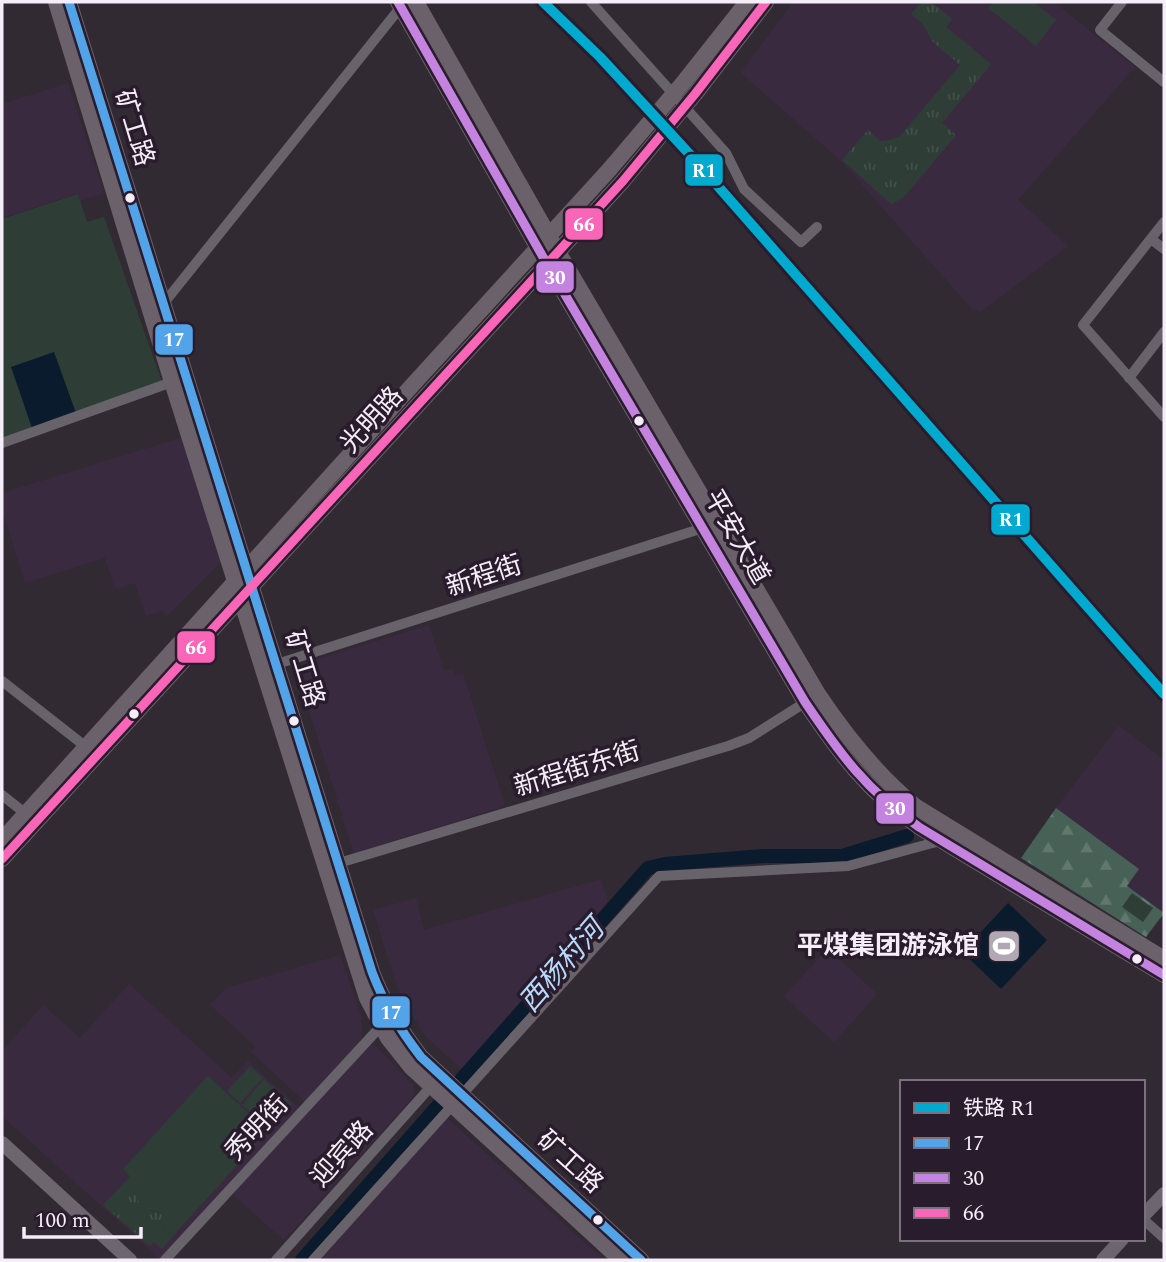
<svg xmlns="http://www.w3.org/2000/svg" width="1166" height="1262" font-family="Spectral,'Noto Sans SC',serif">
<defs>
<pattern id="grass-tufts" width="24" height="20" patternUnits="userSpaceOnUse" patternTransform="scale(1.75)"><rect width="24" height="20" fill="#2e3e37"/><path d="M3 7l-1-3M5 7V3M7 7l1-3M15 17l-1-3M17 17v-4M19 17l1-3" fill="none" stroke="#43514b"/></pattern>
<pattern id="forest-firs" width="22" height="20" patternUnits="userSpaceOnUse" patternTransform="scale(1.75)"><rect width="22" height="20" fill="#476156"/><path d="M5 1l3.5 6h-7zM16 11l3.5 6h-7z" fill="#62786f"/></pattern>
</defs>
<rect width="100%" height="100%" fill="#312a33"/>
<!-- built -->
<g fill="#3a2a3f">
<polygon points="793,2 1054,2 1135,67 1018,200 1068,246 980,312 971,308 839,159 741,73"/>
<polygon points="68,83 104,193 80,201 77,194 2,218 2,104"/>
<polygon points="183,437 222,561 167,616 162,611 146,616 135,583 115,589 105,558 25,583 2,509 2,493"/>
<polygon points="429,625 444,671 452,669 454,676 463,673 505,806 354,853 295,666"/>
<polygon points="1119,726 1164,760 1164,913 1127,886 1139,869 1056,808"/>
<polygon points="601,879 608,902 462,1069 426,1037 404,1002 395,981 373,910 416,898 424,930"/>
<polygon points="828,949 877,994 834,1042 784,996"/>
<polygon points="340,955 361,1015 362,1039 305,1102 251,1052 255,1046 210,1005 226,988"/>
<polygon points="129,984 232,1078 248,1061 299,1108 161,1260 2,1116 2,1051 43,1005 80,1038"/>
<polygon points="367,1044 376,1046 413,1085 414,1096 284,1240 231,1193"/>
<polygon points="446,1117 604,1260 315,1260"/>
</g>
<!-- grass -->
<g fill="url(#grass-tufts)">
<polygon points="921,2 931,2 952,19 946,27 991,64 942,123 956,135 903,198 891,204 842,160 868,130 880,141 890,140 900,136 960,65 933,42 922,23 911,14"/>
<polygon points="131,1176 150,1211 167,1213 172,1218 163,1228 172,1237 162,1249 154,1242 150,1246 103,1205"/>
</g>
<!-- forest -->
<polygon fill="url(#forest-firs)" points="1056,808 1139,869 1127,886 1164,913 1146,937 1021,858"/>
<!-- pitch -->
<g fill="#2e3e37">
<polygon points="994,2 1034,2 1056,20 1036,46 988,8"/>
<polygon points="78,194 87,222 104,217 162,382 2,440 2,219"/>
<polygon points="1132,893 1153,908 1143,922 1122,907"/>
<polygon points="250,1066 263,1078 240,1103 227,1091"/>
<path d="M 208,1076 L 268,1131 L 172,1237 L 163,1229 L 172,1218 C 162,1209 150,1214 141,1204 C 130,1193 138,1182 123,1169 Z"/>
<polygon points="264,1079 277,1091 255,1116 242,1105"/>
<polygon points="279,1092 292,1104 270,1129 257,1118"/>
</g>
<!-- water -->
<g fill="#0a1b2d">
<polygon points="54,352 76,413 32,428 11,367"/>
<polygon points="1008,903 1047,940 1001,989 962,952"/>
</g>
<g fill="none" stroke-linecap="round" stroke-linejoin="round">
<!-- river -->
<polyline stroke="#0a1b2d" stroke-width="14" points="302,1260 648,868 665,864 763,856 842,856 907,836"/>
<!-- street -->
<g stroke="#68626a" stroke-width="10">
<polyline points="591,2 726,153 744,189 801,242 817,227"/>
<polyline points="1122,2 1100,30 1164,82"/>
<polyline points="1164,222 1083,325 1164,417"/>
<polyline points="1151,239 1164,249"/>
<polyline points="164,303 404,3"/>
<polyline points="1129,378 1164,332"/>
<polyline points="2,443 172,382"/>
<polyline points="274,665 706,527"/>
<polyline points="2,681 90,750"/>
<polyline points="2,795 26,814"/>
<polyline points="339,863 728,746 749,738 809,700"/>
<polyline points="1143,1219 1164,1238"/>
<polyline points="165,1260 381,1026"/>
<polyline points="276,1260 434,1083"/>
<polyline points="313,1260 659,876 848,866 940,841"/>
</g>
<!-- secondary -->
<g stroke="#6e666e" stroke-width="14">
<polyline points="2,1143 130,1260"/>
<polyline points="1143,1216 1164,1194"/>
<polyline points="1103,1260 1122,1239"/>
</g>
<!-- primary -->
<g stroke="#6b616a" stroke-width="16">
<polyline points="56,2 172,382 367,998 388,1038 411,1067 621,1260"/>
<path d="M 69,2 L 372,972 C 384,1004 400,1030 421,1057 L 641,1260"/>
<path d="M 398,2 L 547,264 L 805,702 C 840,754 867,791 919,827 L 1164,975"/>
<path d="M 416,2 L 558,252 L 818,694 C 846,736 876,774 915,806 L 1164,959"/>
<polyline points="2,840 417,380 609,170 683,83 747,2"/>
<polyline points="2,859 623,181 695,94 766,2"/>
</g>
<!-- bus-1 casing -->
<g stroke="#291c2d" stroke-width="14">
<path id="bus-1" d="M 69,2 L 372,972 C 384,1004 400,1030 421,1057 L 641,1260"/>
</g>
<!-- bus-2 casing -->
<g stroke="#291c2d" stroke-width="14">
<path id="bus-2" d="M 398,2 L 547,264 L 805,702 C 840,754 867,791 919,827 L 1164,975"/>
</g>
<!-- bus-3 casing -->
<g stroke="#291c2d" stroke-width="14">
<polyline id="bus-3" points="2,859 623,181 695,94 766,2"/>
</g>
<!-- bus-1 -->
<use href="#bus-1" stroke="#53a3e8" stroke-width="9"/>
<!-- bus-2 -->
<use href="#bus-2" stroke="#c483df" stroke-width="9"/>
<!-- bus-3 -->
<use href="#bus-3" stroke="#fa66b7" stroke-width="9"/>
<!-- rail-1 casing -->
<g stroke="#291c2d" stroke-width="16">
<polyline id="rail-1" points="543,2 600,57 694,159 1164,694"/>
</g>
<!-- rail-1 -->
<use href="#rail-1" stroke="#00a9ce" stroke-width="10"/>
</g>
<!-- icons -->
<defs>
<g id="stadium-square" transform="scale(1.75)"><rect x="-9" y="-9" width="18" height="18" rx="4" fill="#b0a9b3" stroke="#291c2d"/><path d="M0-5a6.5 5 0 1 0 0 10a6.5 5 0 1 0 0-10ZM-3.5-1.8h7v3.6h-7Z" fill="#fff"/></g>
</defs>
<g fill-rule="evenodd">
<use href="#stadium-square" x="1004" y="946"/>
</g>
<!-- markers -->
<g fill="#f5edf8" stroke="#291c2d" stroke-width="2.5">
<circle cx="130" cy="198" r="6"/>
<circle cx="639" cy="421" r="6"/>
<circle cx="134" cy="714" r="6"/>
<circle cx="294" cy="721" r="6"/>
<circle cx="1137" cy="959" r="6"/>
<circle cx="598" cy="1220" r="6"/>
</g>
<g text-anchor="middle" dominant-baseline="central" stroke-width="7" stroke-linejoin="round" paint-order="stroke">
<!-- street labels -->
<g font-size="26" fill="#f5edf8" stroke="#291c2d">
<text transform="translate(134 128) rotate(73)">矿工路</text>
<text transform="translate(372 420) rotate(-48)">光明路</text>
<text transform="translate(737 537) rotate(60)">平安大道</text>
<text transform="translate(484 576) rotate(-18)">新程街</text>
<text transform="translate(304 669) rotate(73)">矿工路</text>
<text transform="translate(577 769) rotate(-17)">新程街东街</text>
<text transform="translate(257 1128) rotate(-47)">秀明街</text>
<text transform="translate(342 1154) rotate(-48)">迎宾路</text>
<text transform="translate(570 1162) rotate(42)">矿工路</text>
</g>
<!-- poi labels -->
<g font-size="26" font-weight="bold" fill="#f5edf8" stroke="#291c2d" text-anchor="end">
<text x="979" y="946">平煤集团游泳馆</text>
</g>
<!-- water labels -->
<g font-size="28" font-style="italic" fill="#b7dafc" stroke="#291c2d">
<text transform="translate(562 966) rotate(-49)">西杨村河</text>
</g>
</g>
<g stroke="#291c2d" stroke-width="2.5">
<rect x="684" y="153" width="40" height="34" rx="7" fill="#00a9ce"/>
<rect x="564" y="207" width="40" height="34" rx="7" fill="#fa66b7"/>
<rect x="535" y="260" width="40" height="34" rx="7" fill="#c483df"/>
<rect x="154" y="323" width="40" height="33" rx="7" fill="#53a3e8"/>
<rect x="990" y="503" width="41" height="33" rx="7" fill="#00a9ce"/>
<rect x="176" y="630" width="40" height="34" rx="7" fill="#fa66b7"/>
<rect x="875" y="792" width="40" height="33" rx="7" fill="#c483df"/>
<rect x="371" y="995" width="40" height="34" rx="7" fill="#53a3e8"/>
</g>
<g font-size="19" text-anchor="middle" font-weight="bold" fill="#fff">
<text x="704" y="177">R1</text>
<text x="584" y="231">66</text>
<text x="555" y="284">30</text>
<text x="174" y="346">17</text>
<text x="1011" y="526">R1</text>
<text x="196" y="654">66</text>
<text x="895" y="815">30</text>
<text x="391" y="1019">17</text>
</g>
<!-- border -->
<rect width="1166" height="1262" fill="none" stroke="#f5edf8" stroke-width="7"/>
<!-- legend -->
<rect x="900" y="1080" width="245" height="161" fill="#291c2d" stroke="#7b707e" stroke-width="2"/>
<rect x="914" y="1103" width="35" height="10" fill="#00a9ce" stroke="#7b707e" stroke-width="2"/>
<text x="963" y="1115" font-size="21" fill="#f5edf8">铁路 R1</text>
<rect x="914" y="1138" width="35" height="10" fill="#53a3e8" stroke="#7b707e" stroke-width="2"/>
<text x="963" y="1150" font-size="21" fill="#f5edf8">17</text>
<rect x="914" y="1173" width="35" height="10" fill="#c483df" stroke="#7b707e" stroke-width="2"/>
<text x="963" y="1185" font-size="21" fill="#f5edf8">30</text>
<rect x="914" y="1208" width="35" height="10" fill="#fa66b7" stroke="#7b707e" stroke-width="2"/>
<text x="963" y="1220" font-size="21" fill="#f5edf8">66</text>
<!-- scale -->
<path d="M24 1227v10h117v-10" fill="none" stroke="#f5edf8" stroke-width="3.5"/>
<text x="35" y="1227" font-size="21" fill="#f5edf8" stroke="#291c2d" stroke-width="5" paint-order="stroke">100 m</text>
</svg>
